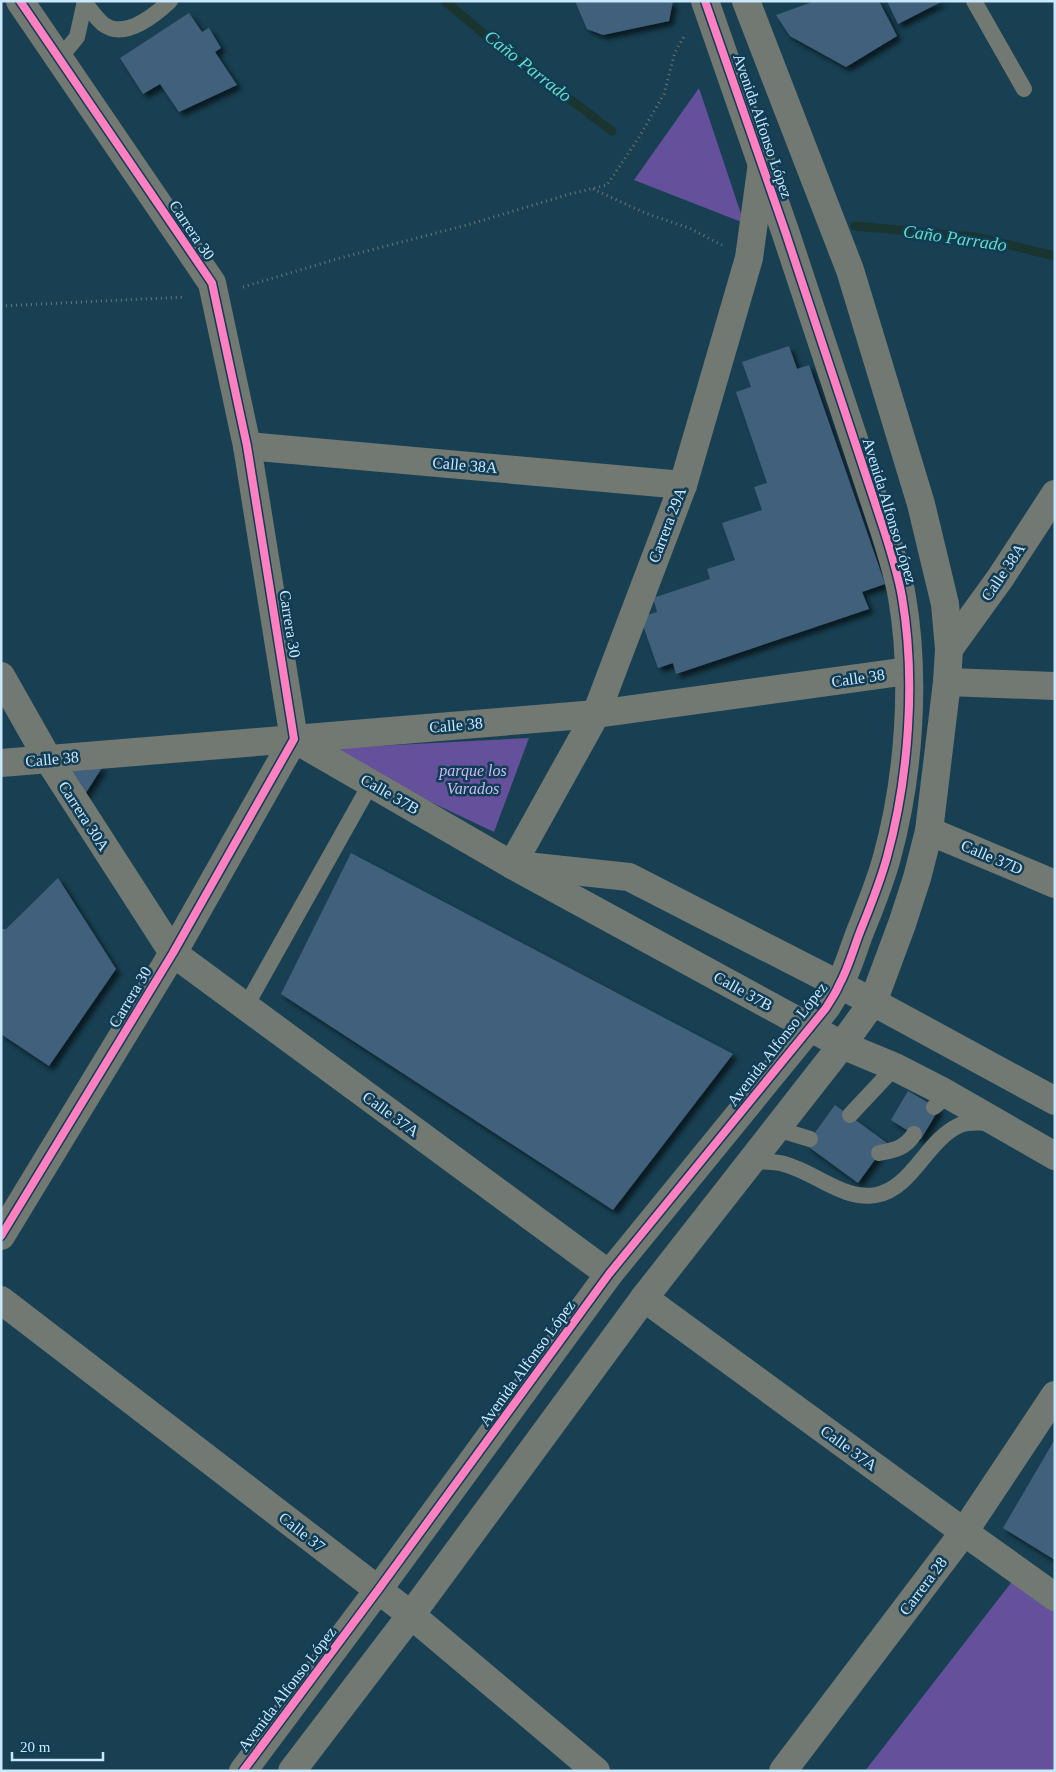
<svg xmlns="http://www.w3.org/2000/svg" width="1056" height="1772" font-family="'Times New Roman',serif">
<defs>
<filter id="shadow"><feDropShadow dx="4.5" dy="4.5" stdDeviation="2.5" flood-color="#0009"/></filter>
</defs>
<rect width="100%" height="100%" fill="#184052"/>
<!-- green -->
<g fill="#64509b">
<polygon points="699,88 744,223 634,180"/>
<polygon points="529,738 494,832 319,749"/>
<polygon points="1014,1579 1055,1608 1055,1771 865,1771"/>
</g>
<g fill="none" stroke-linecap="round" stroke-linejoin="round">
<!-- stream -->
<g stroke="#1a3430" stroke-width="9">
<polyline points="445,1 490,39 612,131"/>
<polyline points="855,226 975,237 1055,256"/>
</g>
</g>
<!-- building -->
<g fill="#41607b" filter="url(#shadow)">
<polygon points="575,1 673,1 669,21 603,35 587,29"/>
<polygon points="815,1 879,1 897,36 846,67 790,36 776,15"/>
<polygon points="887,1 943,1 898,24"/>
<polygon points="189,13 202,32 209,28 221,48 215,52 237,85 179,112 160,84 143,94 120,58"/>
<polygon points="789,346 797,369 809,365 885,584 862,592 869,609 676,674 673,663 658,668 640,617 657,612 653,598 710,579 707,569 735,560 722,523 762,510 754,487 767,483 736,392 751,387 742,362"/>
<polygon points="103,766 82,799 63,769"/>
<polygon points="351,853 733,1054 613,1210 281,994"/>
<polygon points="58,878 116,969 49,1066 1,1034 1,929 6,929"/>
<polygon points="908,1091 939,1109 921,1139 891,1120"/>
<polygon points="835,1105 887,1143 858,1183 806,1145"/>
<polygon points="1055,1439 1055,1560 1003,1528"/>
</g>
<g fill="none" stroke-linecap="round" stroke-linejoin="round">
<!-- path -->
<g stroke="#687676" stroke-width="3" stroke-dasharray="1 4" stroke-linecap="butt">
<polyline points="593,189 645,213 689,228 722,245"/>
<polyline points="243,287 340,258 467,225 570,194 607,185 638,139 664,94 675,52 685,35"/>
<polyline points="1,306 185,297"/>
</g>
<!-- service -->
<g stroke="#717972" stroke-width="16">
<polyline points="974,1 1024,89"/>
<path d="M 84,2 C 90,9 96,18 103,24 C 124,40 154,16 170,1"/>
<polyline points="59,59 77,37 85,1"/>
<polyline points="246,1006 371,783"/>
<polyline points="934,1107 948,1095"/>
<polyline points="850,1115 895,1067"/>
<polyline points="777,1129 810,1139"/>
<path d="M 879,1153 C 894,1150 906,1148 914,1134"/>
<path d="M 750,1161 C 761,1162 774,1161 784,1164 C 815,1172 844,1201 876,1195 C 913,1188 926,1140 960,1125 C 969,1121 983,1123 993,1123"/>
</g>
<!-- minor -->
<g stroke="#717972" stroke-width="28">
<polyline points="247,446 683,485"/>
<polyline points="949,649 1001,577 1055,494"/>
<polyline points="1,676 48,759 173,953 609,1274"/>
<polyline points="947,682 1055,686"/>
<polyline points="294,739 596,714 908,671"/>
<polyline points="929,831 1055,884"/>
<polyline points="512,865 596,714 683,485 749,258 762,163"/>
<polyline points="1,1236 173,953 294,739 247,446 212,283 20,1"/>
<polyline points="644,1298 964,1532 1055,1597"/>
<polyline points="1,1300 411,1615 596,1771"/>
<polyline points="783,1771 964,1532 1055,1395"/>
</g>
<!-- tertiary -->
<g stroke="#717972" stroke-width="28">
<polyline points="1,763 294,739 512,865 842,1045 895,1067 940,1090 1055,1156"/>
<polyline points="526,866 629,877 873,1002 1055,1101"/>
<path d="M 243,1771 L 378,1590 L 609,1274 L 826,1008 C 830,1001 836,993 839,985 C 848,969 853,950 860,932 C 870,907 880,883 887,857 C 909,777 916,679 902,597 C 898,574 891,552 884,530 L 785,231 L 705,1"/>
<polyline points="292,1771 411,1615 644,1298 842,1045 873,1002 902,924 917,878 929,831 947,682 949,649 945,604 921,504 850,270 746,1"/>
</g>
<!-- cycleway casing -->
<g stroke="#113c55" stroke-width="11">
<g id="cycleway">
<polyline points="1,1236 173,953 294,739 247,446 212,283 20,1"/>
<path d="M 243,1771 L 378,1590 L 609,1274 L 826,1008 C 830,1001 836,993 839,985 C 848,969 853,950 860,932 C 870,907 880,883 887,857 C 909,777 916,679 902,597 C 898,574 891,552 884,530 L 785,231 L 705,1"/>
</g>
</g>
<!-- cycleway -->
<use href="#cycleway" stroke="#ff80c0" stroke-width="8"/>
</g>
<g text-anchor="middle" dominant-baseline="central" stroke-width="5" stroke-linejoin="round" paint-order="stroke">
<!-- street labels -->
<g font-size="16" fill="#cae8fc" stroke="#113c55">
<text transform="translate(763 126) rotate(71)">Avenida Alfonso López</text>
<text transform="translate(192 230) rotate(56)">Carrera 30</text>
<text transform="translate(465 465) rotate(5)">Calle 38A</text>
<text transform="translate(890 511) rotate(73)">Avenida Alfonso López</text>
<text transform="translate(667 525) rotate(-69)">Carrera 29A</text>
<text transform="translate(1003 572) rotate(-56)">Calle 38A</text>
<text transform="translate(290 624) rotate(81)">Carrera 30</text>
<text transform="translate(858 678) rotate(-8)">Calle 38</text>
<text transform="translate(456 725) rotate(-5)">Calle 38</text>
<text transform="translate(52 759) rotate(-5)">Calle 38</text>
<text transform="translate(390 794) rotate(30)">Calle 37B</text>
<text transform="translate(84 816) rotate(57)">Carrera 30A</text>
<text transform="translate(992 857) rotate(23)">Calle 37D</text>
<text transform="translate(743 991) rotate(29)">Calle 37B</text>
<text transform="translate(130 997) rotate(-59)">Carrera 30</text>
<text transform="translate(777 1044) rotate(-52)">Avenida Alfonso López</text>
<text transform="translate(391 1114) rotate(36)">Calle 37A</text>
<text transform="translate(527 1363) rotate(-54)">Avenida Alfonso López</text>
<text transform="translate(849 1448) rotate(36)">Calle 37A</text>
<text transform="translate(302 1532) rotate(38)">Calle 37</text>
<text transform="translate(923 1586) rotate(-53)">Carrera 28</text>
<text transform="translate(287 1689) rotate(-53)">Avenida Alfonso López</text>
</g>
<!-- park labels -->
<g font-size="16" font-style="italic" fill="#cabbf1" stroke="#113c55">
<text x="473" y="770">parque los<tspan x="473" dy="18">Varados</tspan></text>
</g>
<!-- water labels -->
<g font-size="18" font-style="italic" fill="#64ddc4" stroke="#113c55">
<text transform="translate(528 66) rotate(38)">Caño Parrado</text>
<text transform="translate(955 238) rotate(8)">Caño Parrado</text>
</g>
</g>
<!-- border -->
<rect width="1056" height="1772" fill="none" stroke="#cae8fc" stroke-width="5"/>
<!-- scale -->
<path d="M12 1752v8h91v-8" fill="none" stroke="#cae8fc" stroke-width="2.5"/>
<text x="20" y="1752" font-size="15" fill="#cae8fc" stroke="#113c55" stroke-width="4" paint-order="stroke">20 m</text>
</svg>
